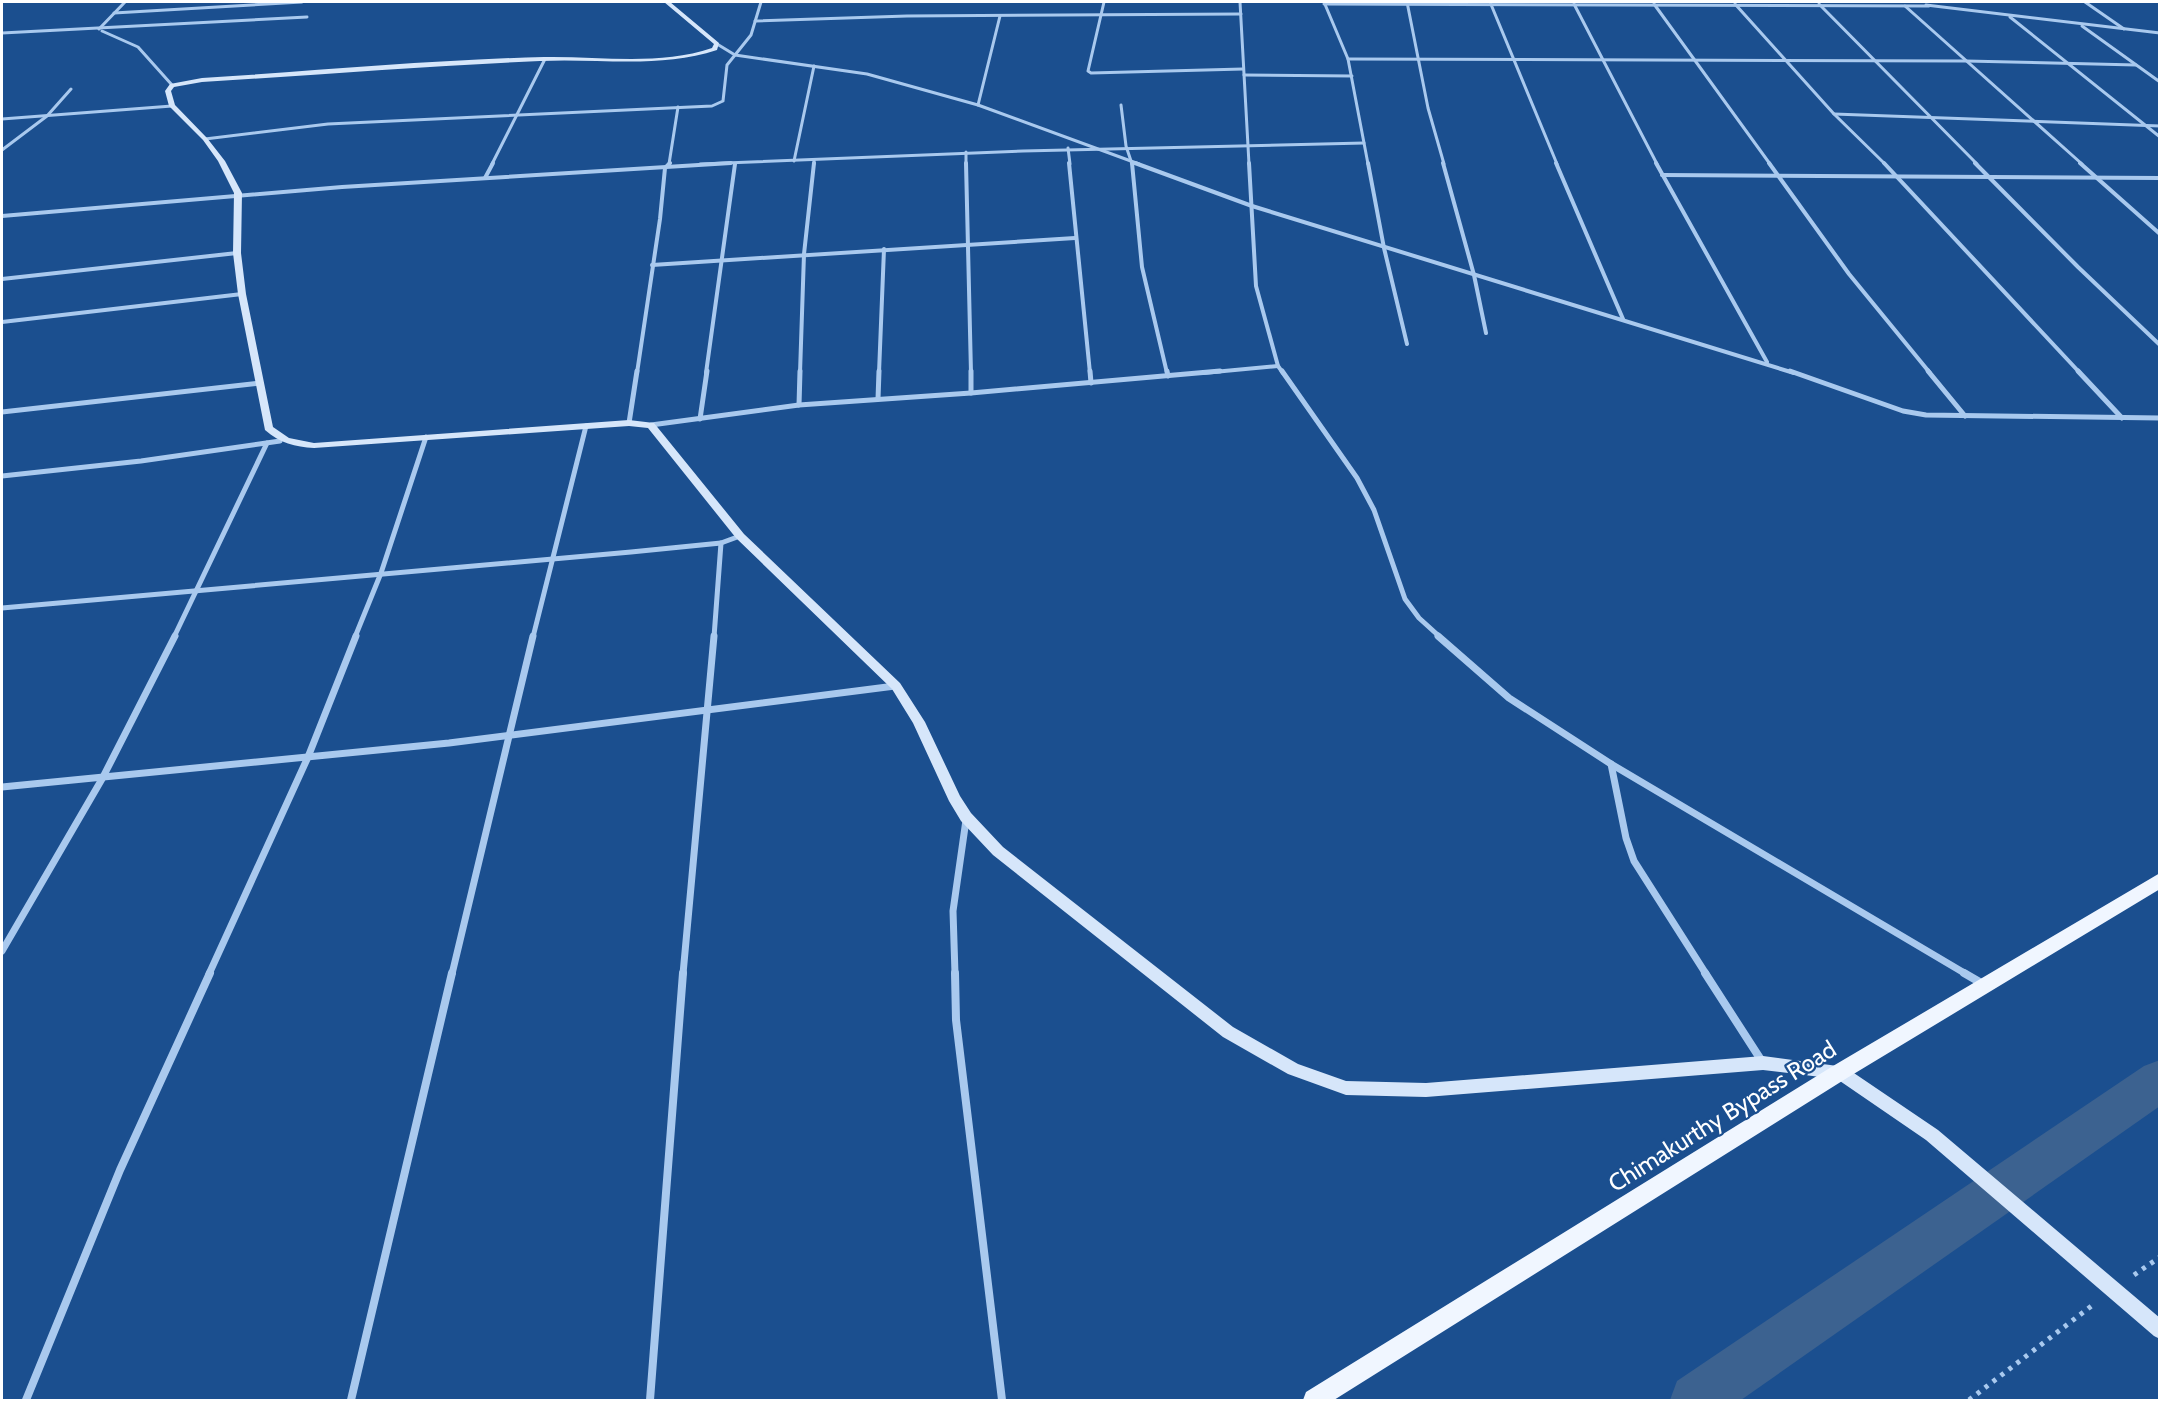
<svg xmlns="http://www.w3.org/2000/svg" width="2161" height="1402" font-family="Cabin,sans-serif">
<rect width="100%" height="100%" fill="#1b4f8f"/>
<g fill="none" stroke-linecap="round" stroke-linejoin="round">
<!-- canal -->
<polygon fill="#3c6290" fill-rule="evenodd" points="2160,1060 2160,1106 1741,1400 1670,1400 1677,1381 2144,1066"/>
<!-- path -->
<g stroke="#a9c9ee" stroke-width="5" stroke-dasharray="4 6" stroke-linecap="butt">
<polyline points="2134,1275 2160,1257"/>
<polyline points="1969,1400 2094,1304"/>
</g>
<!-- street-far4 -->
<g stroke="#a9c9ee" stroke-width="3">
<polyline points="1104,2 1088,71 1091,73 1243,69"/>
<polyline points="1240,2 1249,164"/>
<polyline points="1324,2 1348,59 1368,164"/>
<polyline points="1407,2 1428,108 1444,164"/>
<polyline points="1490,2 1557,164"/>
<polyline points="2085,2 2124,29"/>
<polyline points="1324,4 1929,6"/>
<polyline points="1574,4 1657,164"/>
<polyline points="1654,4 1770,164"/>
<polyline points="1735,4 1834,114 1885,164"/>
<polyline points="1819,4 1977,164"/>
<polyline points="1926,5 2160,33"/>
<polyline points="1905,6 2082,164"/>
<polyline points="114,13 302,2"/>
<polyline points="2010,17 2160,137"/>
<polyline points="755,21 907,16 1241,14"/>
<polyline points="2082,26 2160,82"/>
<polyline points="99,29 125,2"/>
<polyline points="102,31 138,47 172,85"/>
<polyline points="2,33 307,17"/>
<polyline points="717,44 735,55 867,74 978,105 1139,164"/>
<polyline points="1348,59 1966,61 2136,65"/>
<polyline points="1244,75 1352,76"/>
<polyline points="978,105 1000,16"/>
<polyline points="1121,105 1126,146 1132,164"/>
<polyline points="1834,114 2160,126"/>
<polyline points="2,119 172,106"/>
<polyline points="205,139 328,124 712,106 723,101 727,65 751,35 761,2"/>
<polyline points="1068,148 1070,164"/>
<polyline points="2,150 47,116 71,89"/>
<polyline points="966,152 966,164"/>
<polyline points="794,161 814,66"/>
<polyline points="492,164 545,59"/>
<polyline points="669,164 678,107"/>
<polyline points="700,164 1023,151 1364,143"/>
<polyline points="814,164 814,160"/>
</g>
<!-- street-far3 -->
<g stroke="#a9c9ee" stroke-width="4">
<polyline points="966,163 971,373"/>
<polyline points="1069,163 1090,373"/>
<polyline points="1132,163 1142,267 1167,373"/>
<polyline points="1135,163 1252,206 1794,373"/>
<polyline points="1368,163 1384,248 1407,344"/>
<polyline points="1443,163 1474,275 1486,333"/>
<polyline points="1556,163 1623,319"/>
<polyline points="1656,163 1767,362"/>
<polyline points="1769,163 1849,274 1930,373"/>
<polyline points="1884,163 2080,373"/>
<polyline points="1975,163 2078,267 2160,345"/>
<polyline points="2080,163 2160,234"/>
<polyline points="1662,175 2160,178"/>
<polyline points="485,178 493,163"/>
<polyline points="2,216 342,187 731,163"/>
<polyline points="652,265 1075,238"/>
<polyline points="2,279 237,253"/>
<polyline points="2,322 242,294"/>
<polyline points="1278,366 1283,373"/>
<polyline points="637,373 660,219 665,168 670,163"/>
<polyline points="706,373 735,164"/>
<polyline points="800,373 804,254 814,163"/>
<polyline points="879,373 884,249"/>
<polyline points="1203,373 1278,366 1256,286 1249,163"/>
</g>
<!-- street-far2 -->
<g stroke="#a9c9ee" stroke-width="5">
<polyline points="971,371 971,393"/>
<polyline points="1090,371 1091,383"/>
<polyline points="1167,371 1168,376"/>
<polyline points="1282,371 1357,478 1374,510 1405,599 1419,618 1440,637"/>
<polyline points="1790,371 1903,411 1926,415 2160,418"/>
<polyline points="1928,371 1965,416"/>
<polyline points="2078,371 2122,418"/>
<polyline points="878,399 879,371"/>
<polyline points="799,405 800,371"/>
<polyline points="2,412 260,383"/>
<polyline points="700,419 707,371"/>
<polyline points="629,423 637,371"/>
<polyline points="651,425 799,405 971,393 1220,371"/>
<polyline points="2,476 141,461 280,441"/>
<polyline points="2,608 631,552 721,543 740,536"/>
<polyline points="174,637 267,443"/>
<polyline points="355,637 381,573 426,437"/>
<polyline points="533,637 586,426"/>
<polyline points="714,637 721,543"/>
</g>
<!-- street-far1 -->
<g stroke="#a9c9ee" stroke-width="7">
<polyline points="1438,636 1509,698 1611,764 1966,974"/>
<polyline points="1611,764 1626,838 1634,861 1706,974"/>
<polyline points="2,787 449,743 895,686"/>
<polyline points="2,951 102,779 175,636"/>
<polyline points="209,974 308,757 356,636"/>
<polyline points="452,974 533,636"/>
<polyline points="683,974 714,636"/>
<polyline points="955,974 953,911 966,820"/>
</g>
<!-- street -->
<g stroke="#a9c9ee" stroke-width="8">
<polyline points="955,973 956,1020 1002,1400"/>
<polyline points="1705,973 1763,1063"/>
<polyline points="1964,973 1983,984"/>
<polyline points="26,1400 120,1170 210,973"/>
<polyline points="351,1400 452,973"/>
<polyline points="650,1400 683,973"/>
</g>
<!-- secondary -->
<path fill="#d6e6fa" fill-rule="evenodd" d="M 664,2 L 670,2 L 719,43 L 717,50 C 660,69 599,58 540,61 C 427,66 315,75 202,82 L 174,87 L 171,91 L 175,105 L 207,138 L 225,161 L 242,193 L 241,253 L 246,294 L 273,427 L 289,438 L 314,443 L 629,420 L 654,423 L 744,534 L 900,683 L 925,722 L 960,796 L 971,813 L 1003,847 L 1233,1027 L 1298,1064 L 1346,1081 L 1426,1083 L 1763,1056 L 1845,1067 L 1938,1130 L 2160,1318 L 2160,1339 L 2154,1336 L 1926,1140 L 1837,1079 L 1763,1070 L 1426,1097 L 1346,1095 L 1288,1074 L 1223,1037 L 993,855 L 961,821 L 949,801 L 913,723 L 892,689 L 736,538 L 648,428 L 629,426 L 314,448 C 295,447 280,443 265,430 L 238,294 L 233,253 L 234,193 L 218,161 L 203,140 L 169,106 L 165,91 L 170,84 L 202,78 C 316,71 430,60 544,57 C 600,56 659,66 712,48 L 714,44 Z"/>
<!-- primary -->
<polygon fill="#f0f6ff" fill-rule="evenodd" points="2160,873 2160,889 1847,1078 1334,1400 1303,1400 1306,1392 1833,1066"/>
</g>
<g text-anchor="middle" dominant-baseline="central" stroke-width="4.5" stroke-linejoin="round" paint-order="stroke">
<!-- near-street labels -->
<g font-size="24" fill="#fff" stroke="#1b4f8f">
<text transform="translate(1722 1116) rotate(-32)">Chimakurthy Bypass Road</text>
</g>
</g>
<!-- border -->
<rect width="2161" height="1402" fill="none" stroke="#ffffff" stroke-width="6"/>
</svg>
